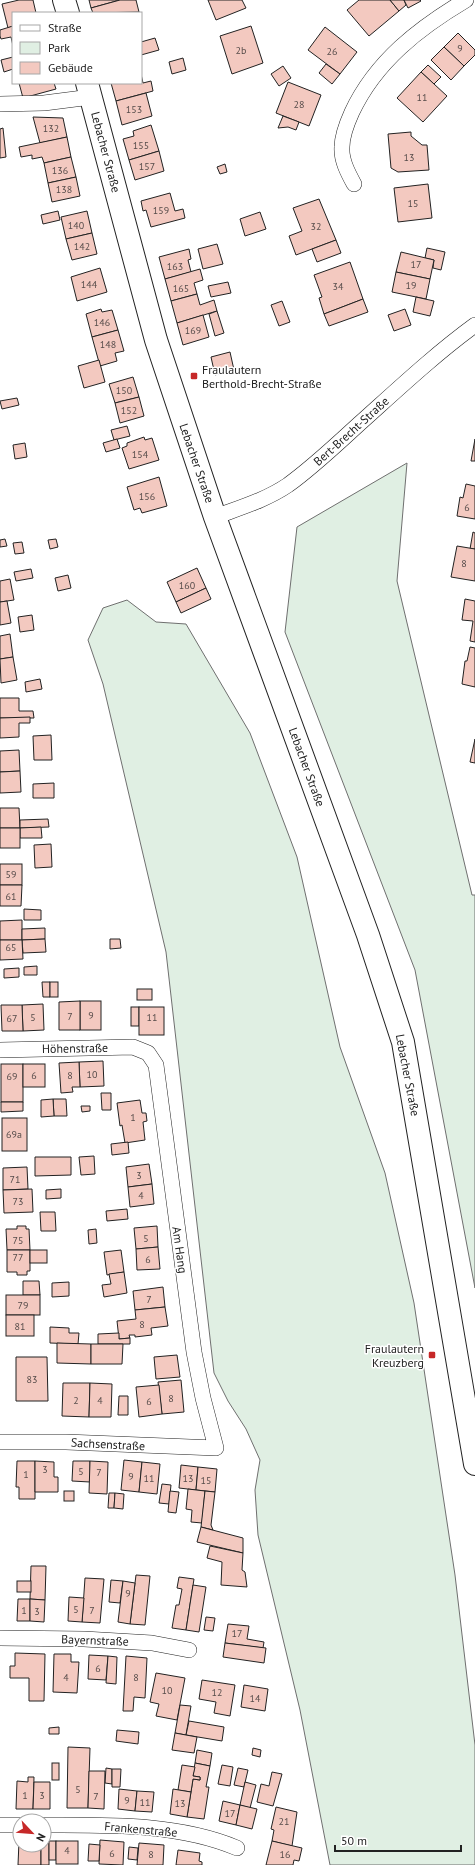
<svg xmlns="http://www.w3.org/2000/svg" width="475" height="1865" font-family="'PT Sans',sans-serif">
<rect width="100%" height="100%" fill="#fff"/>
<!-- green -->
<g fill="#e0efe3" stroke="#6f6f6f">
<polygon points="407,463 397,581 472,895 475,895 475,1288 415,970 285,632 297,527"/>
<polygon points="127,600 156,622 186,624 250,733 297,857 340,1047 385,1173 414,1303 455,1575 475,1745 475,1865 330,1865 300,1710 258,1535 255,1490 260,1460 246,1429 228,1401 214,1373 166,952 103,684 88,640 103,608"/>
</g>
<!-- building -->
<g fill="#f3c9c0" stroke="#222">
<polygon points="19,0 33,0 36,13 13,13 13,26 8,28 2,4"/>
<polygon points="89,0 120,0 91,8"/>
<polygon points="120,0 136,0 139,12 93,13 91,8"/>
<polygon points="208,0 242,0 246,8 216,20"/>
<polygon points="359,0 390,0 399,11 369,36 347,10"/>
<polygon points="390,0 404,0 406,5 399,11"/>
<polygon points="404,0 420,0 421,1 408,8"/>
<polygon points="13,26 13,46 11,37 1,39 0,36 0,30"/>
<polygon points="251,26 263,63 232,74 220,36"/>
<polygon points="325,27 357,52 340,74 308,50"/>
<polygon points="458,33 475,50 475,55 464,66 444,47"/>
<polygon points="155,38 159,50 141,55 141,42"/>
<polygon points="444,47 464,66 451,80 431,60"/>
<polygon points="13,57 13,69 4,72 1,60"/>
<polygon points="183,58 186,70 172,74 169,62"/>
<polygon points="326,64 340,74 332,84 319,73"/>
<polygon points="428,65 441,77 434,84 421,72"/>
<polygon points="283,66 291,78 279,86 271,74"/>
<polygon points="421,72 447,96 423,122 397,98"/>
<polygon points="141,74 143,83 151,81 153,91 116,101 111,83 141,83"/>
<polygon points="288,82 321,95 309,126 276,113"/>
<polygon points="19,83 54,83 56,89 23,98"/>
<polygon points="146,93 152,116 122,125 116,101"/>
<polygon points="283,116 299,122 296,130 288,127 278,128"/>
<polygon points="33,117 63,118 67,137 40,143"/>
<polygon points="151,125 159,151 129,160 123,139 134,136 133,131"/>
<polygon points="3,128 6,157 0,158 0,129"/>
<polygon points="411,132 411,136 422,145 427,145 429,170 398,172 391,168 388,134"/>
<polygon points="67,137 71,157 44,163 42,157 32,159 32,155 21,157 19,147"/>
<polygon points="159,151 164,171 135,180 129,160"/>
<polygon points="71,157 76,177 48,183 44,163"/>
<polygon points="225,164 227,172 220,174 217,167"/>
<polygon points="76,177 80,196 52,202 48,183"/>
<polygon points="428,184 432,218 398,222 394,188"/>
<polygon points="170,193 175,211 183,209 185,218 151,227 146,210 143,211 141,201"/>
<polygon points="319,199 336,240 296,255 289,236 302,231 293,208"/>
<polygon points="58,211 60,220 43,224 41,215"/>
<polygon points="87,211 92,233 66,239 61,217"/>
<polygon points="260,212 266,229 245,236 240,219"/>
<polygon points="92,233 97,254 72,260 66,239"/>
<polygon points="336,240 341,253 317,262 312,249"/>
<polygon points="217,244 223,264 203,269 198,249"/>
<polygon points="427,248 445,252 441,270 433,268 434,260 425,258"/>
<polygon points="189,249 191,259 188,260 191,272 165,279 159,257"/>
<polygon points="401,252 434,260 430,279 396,272"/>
<polygon points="350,262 363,299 324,314 319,298 322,297 314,275"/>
<polygon points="100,268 107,292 77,301 71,277"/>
<polygon points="200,269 203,280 194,283 197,294 171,301 165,279"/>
<polygon points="396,272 430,279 426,299 392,292"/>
<polygon points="228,282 231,293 211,297 208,286"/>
<polygon points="197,294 200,305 214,300 217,311 177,323 171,301"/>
<polygon points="416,297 434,301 430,316 413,312"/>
<polygon points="363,299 368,312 329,326 324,314"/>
<polygon points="282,301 290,322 279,326 271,305"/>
<polygon points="101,309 102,312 112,310 118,330 92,337 86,314"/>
<polygon points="405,309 411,325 394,331 388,315"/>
<polygon points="217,311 224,333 215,336 209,314"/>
<polygon points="203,315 209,337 183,345 177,323"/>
<polygon points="118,330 124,351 115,353 117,361 100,366 92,337"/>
<polygon points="230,352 234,370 215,375 211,357"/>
<polygon points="99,360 105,382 84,388 78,366"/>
<polygon points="133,377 139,397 115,403 109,384"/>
<polygon points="139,397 144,416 120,423 115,403"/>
<polygon points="17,398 19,405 2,409 0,401"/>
<polygon points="127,426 130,436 114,440 111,430"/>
<polygon points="144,437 145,440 152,438 159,460 129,469 122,448 127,446 127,443"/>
<polygon points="117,439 120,448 106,452 103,443"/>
<polygon points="475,439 475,461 471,461"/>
<polygon points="25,443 27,457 15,459 13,445"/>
<polygon points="159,477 167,506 142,513 140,508 134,510 127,487"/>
<polygon points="466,484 475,486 475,519 457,516 460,497 463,498"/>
<polygon points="473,532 475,533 475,549 470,549"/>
<polygon points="5,539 7,546 0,547 0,540"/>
<polygon points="56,539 58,547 50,549 48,540"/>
<polygon points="22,542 24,553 15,554 13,543"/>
<polygon points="457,546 475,549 475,581 451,577"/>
<polygon points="197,568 206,588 176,602 167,582"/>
<polygon points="31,569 33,578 16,581 14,572"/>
<polygon points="68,575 71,588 58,591 55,578"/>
<polygon points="10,579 14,600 0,602 0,581"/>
<polygon points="206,588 211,599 181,613 176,602"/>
<polygon points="465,599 475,601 475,642 470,641 473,621 462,620"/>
<polygon points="7,601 11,623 0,625 0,602"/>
<polygon points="32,615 34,630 20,632 18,617"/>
<polygon points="10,634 13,657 0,659 0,636"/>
<polygon points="470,647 475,648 475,687 462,684 465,661 467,661"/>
<polygon points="13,657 17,680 1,683 0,659"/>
<polygon points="40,679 42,689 26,692 25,682"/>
<polygon points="0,698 19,698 19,711 33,711 34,718 0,718"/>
<polygon points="30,717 30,723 19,723 19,737 0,738 0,718"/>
<polygon points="51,735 52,760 34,760 33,736"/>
<polygon points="475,739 475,763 470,762"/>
<polygon points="19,750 20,771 0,772 0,751"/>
<polygon points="20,771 21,792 0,793 0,772"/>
<polygon points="54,783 54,798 33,798 33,784"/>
<polygon points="0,808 19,808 20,828 0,828"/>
<polygon points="48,819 49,827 20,828 20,820"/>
<polygon points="41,827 42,838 20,838 20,828"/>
<rect x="0" y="828" width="20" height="20"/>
<polygon points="51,844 52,867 35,868 34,845"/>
<rect x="0" y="864" width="22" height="21"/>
<polygon points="0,885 22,885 21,906 0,906"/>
<polygon points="24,909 41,910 41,920 24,920"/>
<polygon points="22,920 22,940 0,940 0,921"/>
<polygon points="45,928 45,939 22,940 22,929"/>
<polygon points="45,939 46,952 23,953 22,940"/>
<polygon points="110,939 120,939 121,948 110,949"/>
<polygon points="0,940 22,940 23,959 0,960"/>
<polygon points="37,966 37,975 24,975 24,967"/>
<polygon points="19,968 19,977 4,978 4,969"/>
<polygon points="42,982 50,982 50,997 43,997"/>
<rect x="50" y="982" width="8" height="15"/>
<rect x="137" y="989" width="15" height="11"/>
<rect x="80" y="1001" width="21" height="29"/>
<polygon points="80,1001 80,1030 59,1030 59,1002"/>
<polygon points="43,1004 44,1030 23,1031 22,1005"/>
<polygon points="1,1005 22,1005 23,1031 2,1031"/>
<rect x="131" y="1007" width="8" height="19"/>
<rect x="139" y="1007" width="25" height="28"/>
<polygon points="103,1061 104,1086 80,1087 79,1062"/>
<polygon points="79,1062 80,1087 72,1087 73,1092 61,1093 59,1063"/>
<rect x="1" y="1064" width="22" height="38"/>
<rect x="23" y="1064" width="22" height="23"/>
<polygon points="101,1093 111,1093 111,1110 102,1110"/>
<polygon points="53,1099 66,1099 67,1116 54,1116"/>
<polygon points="53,1099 54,1116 41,1117 41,1100"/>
<polygon points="140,1100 142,1113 146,1113 147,1121 143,1122 145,1140 125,1143 122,1125 120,1126 117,1103"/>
<polygon points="1,1102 23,1102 23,1111 1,1112"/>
<polygon points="81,1106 90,1106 90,1111 82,1112"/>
<rect x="2" y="1118" width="25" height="33"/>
<polygon points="128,1142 129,1153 112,1155 111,1144"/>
<polygon points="94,1156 95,1174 81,1175 79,1157"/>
<polygon points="35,1157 71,1157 71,1175 35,1176"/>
<polygon points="149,1164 152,1184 128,1187 126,1167"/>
<polygon points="27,1167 28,1189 3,1190 3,1168"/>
<polygon points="152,1184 154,1204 130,1207 128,1187"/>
<polygon points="32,1189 33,1212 4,1213 3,1190"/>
<polygon points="61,1189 61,1198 46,1199 46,1190"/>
<polygon points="127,1209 128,1219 107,1221 106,1211"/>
<polygon points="40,1212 55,1212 56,1231 41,1231"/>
<polygon points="17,1226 26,1226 26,1229 29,1229 30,1250 7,1250 6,1229 17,1229"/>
<polygon points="157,1226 158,1247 136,1249 134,1228"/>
<polygon points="96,1229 97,1243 89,1244 88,1230"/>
<polygon points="158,1247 160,1269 137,1270 136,1249"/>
<polygon points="7,1250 30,1250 30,1271 27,1271 27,1275 17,1275 17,1272 7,1272"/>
<rect x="30" y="1250" width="17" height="13"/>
<polygon points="121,1250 124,1272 107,1275 104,1252"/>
<polygon points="124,1272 127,1293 104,1297 102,1285 111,1284 109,1274"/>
<polygon points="23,1281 39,1281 40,1295 23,1295"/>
<polygon points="69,1282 69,1296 52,1297 52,1283"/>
<polygon points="163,1287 165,1307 135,1310 133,1291"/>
<rect x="6" y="1295" width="34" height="20"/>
<polygon points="165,1307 168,1326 151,1328 152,1335 135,1337 135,1335 129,1335 130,1338 119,1339 117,1321 136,1319 135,1310"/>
<rect x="6" y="1315" width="28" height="21"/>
<polygon points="50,1327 69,1328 69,1333 79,1333 78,1344 50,1343"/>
<polygon points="119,1333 119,1339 130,1338 130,1344 98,1344 98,1334"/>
<polygon points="57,1343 91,1344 91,1364 57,1363"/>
<polygon points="91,1344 123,1344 122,1364 91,1364"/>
<polygon points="177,1355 180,1377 156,1379 154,1357"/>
<polygon points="16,1357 47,1357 48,1401 16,1401"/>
<polygon points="181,1380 184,1412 162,1414 158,1382"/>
<polygon points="63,1383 90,1383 89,1417 62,1416"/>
<polygon points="90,1383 112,1384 111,1417 89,1417"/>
<polygon points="159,1385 162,1414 139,1417 136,1387"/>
<polygon points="119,1396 128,1396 128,1415 118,1415"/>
<polygon points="124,1460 142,1462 139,1492 121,1490"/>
<polygon points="17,1461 35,1461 35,1499 19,1499 19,1487 16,1487"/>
<polygon points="35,1461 54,1462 54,1477 58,1477 58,1492 35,1492"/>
<polygon points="73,1461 90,1461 90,1482 72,1481"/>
<polygon points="90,1461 108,1462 107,1494 89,1493"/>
<polygon points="142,1462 160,1464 157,1494 139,1492"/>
<polygon points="181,1465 198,1467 196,1490 179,1488"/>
<polygon points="198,1467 217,1469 215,1492 196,1490"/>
<polygon points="162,1484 171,1485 169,1504 159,1503"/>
<polygon points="188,1489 205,1491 202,1523 191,1522 192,1510 186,1509"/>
<rect x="64" y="1491" width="10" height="10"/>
<polygon points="170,1491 179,1492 176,1513 168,1512"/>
<polygon points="205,1491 215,1492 211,1525 213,1530 201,1527"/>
<polygon points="109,1493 115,1493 114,1508 108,1508"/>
<polygon points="115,1493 124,1494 123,1509 114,1508"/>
<polygon points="201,1527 243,1538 243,1553 197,1542"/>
<polygon points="210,1546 243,1553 242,1570 245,1572 247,1587 221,1585 222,1562 207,1558"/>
<polygon points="31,1566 46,1566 45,1600 30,1599"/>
<polygon points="136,1575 150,1576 145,1625 130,1624"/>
<polygon points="179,1577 194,1579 186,1630 172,1628 176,1605 179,1605 182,1589 177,1588"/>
<polygon points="85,1578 104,1579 100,1623 82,1622"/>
<polygon points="111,1580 123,1581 120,1603 109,1602"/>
<rect x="17" y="1581" width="14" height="11"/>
<polygon points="123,1581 135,1583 130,1624 118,1622"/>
<polygon points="193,1585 206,1587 199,1632 186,1630"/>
<polygon points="69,1597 84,1598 82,1622 68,1621"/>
<polygon points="18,1599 30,1599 30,1621 17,1621"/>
<polygon points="30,1599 45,1600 44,1622 30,1621"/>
<polygon points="206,1617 215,1618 213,1631 204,1630"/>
<polygon points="228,1624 249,1626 247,1639 264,1642 263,1648 225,1643"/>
<polygon points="225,1643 266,1648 264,1663 223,1657"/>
<polygon points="15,1653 45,1654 44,1701 29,1701 29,1678 10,1678 10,1666 15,1666"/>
<polygon points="54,1654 71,1654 71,1662 79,1662 77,1693 53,1692"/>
<polygon points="89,1655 108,1656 106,1680 88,1679"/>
<polygon points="108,1656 117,1657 116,1684 106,1683"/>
<polygon points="126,1656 147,1658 145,1698 134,1697 133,1711 123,1711"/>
<polygon points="156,1673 185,1678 177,1720 156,1716 159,1704 150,1702"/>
<polygon points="202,1680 235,1685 230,1716 214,1713 216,1702 199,1699"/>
<polygon points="244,1685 268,1689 265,1711 241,1707"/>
<polygon points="180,1705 191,1706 186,1735 175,1733"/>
<polygon points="189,1721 224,1727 222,1741 186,1735"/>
<polygon points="59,1727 59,1734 49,1734 49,1728"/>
<polygon points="117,1730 139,1732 138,1744 116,1741"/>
<polygon points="175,1733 197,1737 194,1753 172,1750"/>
<polygon points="68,1747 90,1748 88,1808 67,1808"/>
<polygon points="253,1748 261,1750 260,1757 252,1755"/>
<polygon points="197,1750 212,1753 210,1766 195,1763"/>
<rect x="52" y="1763" width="7" height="17"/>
<polygon points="195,1763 210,1766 206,1787 209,1787 204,1819 187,1817 193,1779 200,1780 200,1777 193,1776"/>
<polygon points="182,1765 195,1767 193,1776 200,1777 200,1780 193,1779 191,1792 178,1790"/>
<polygon points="222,1765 233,1767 230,1786 218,1784"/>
<polygon points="106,1768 112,1769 112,1784 105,1783"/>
<polygon points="238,1768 248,1770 244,1787 234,1785"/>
<polygon points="112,1769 121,1769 120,1787 112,1787"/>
<polygon points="89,1771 105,1771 104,1809 88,1808"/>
<polygon points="272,1772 282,1774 273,1806 257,1802 261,1784 269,1786"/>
<polygon points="28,1777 34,1777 33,1809 16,1809 17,1781 28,1782"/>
<polygon points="34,1782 50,1782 50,1809 33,1809"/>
<polygon points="245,1782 256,1785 250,1808 240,1805"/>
<polygon points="119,1789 137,1791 135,1811 118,1809"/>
<polygon points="173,1789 191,1792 187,1817 170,1814"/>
<polygon points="137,1791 154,1792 152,1812 135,1811"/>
<polygon points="223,1801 240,1805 236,1825 219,1821"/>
<polygon points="240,1805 257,1809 252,1829 236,1825"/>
<polygon points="276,1807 297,1812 292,1846 272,1841 274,1830 271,1829"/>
<polygon points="100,1840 124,1842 123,1865 99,1864"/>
<polygon points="19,1841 20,1845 41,1845 41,1865 18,1865"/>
<polygon points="44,1841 49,1841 49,1865 41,1865 41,1845 44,1845"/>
<rect x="49" y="1841" width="7" height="19"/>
<rect x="56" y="1841" width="22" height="23"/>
<polygon points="272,1841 302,1848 299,1861 294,1860 293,1865 266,1865"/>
<polygon points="139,1843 164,1845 163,1865 137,1865"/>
<polygon points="89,1844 100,1845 99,1861 88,1861"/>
<polygon points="129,1847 138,1848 137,1860 128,1859"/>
<polygon points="178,1850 200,1853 199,1861 202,1862 202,1865 176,1865"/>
</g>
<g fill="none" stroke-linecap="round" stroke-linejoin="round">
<!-- minor casing -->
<g stroke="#222" stroke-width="16">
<g id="minor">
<polyline points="0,104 44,103 91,97"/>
<path d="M 354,184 C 348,173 341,160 342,147 C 342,135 347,123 352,112 C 376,61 419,28 466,0"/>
<path d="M 215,517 C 239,508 266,500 288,485 C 313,467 336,445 359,424 C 397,390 434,355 475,325"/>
<polyline points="0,1050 133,1047 148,1053 156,1065 194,1352 203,1398 216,1448 66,1442 0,1442"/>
<polyline points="0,1638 84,1639 152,1643 189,1650"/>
<polyline points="0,1825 20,1825"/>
<path d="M 44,1825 C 107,1825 178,1823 237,1848"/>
</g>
</g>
<!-- primary casing -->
<g stroke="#222" stroke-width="24">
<g id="primary">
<polyline points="64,0 68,13"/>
<polyline points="87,83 156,340 215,517 368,935 403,1042 475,1464"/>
</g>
</g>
<!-- minor -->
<use href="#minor" stroke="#fff" stroke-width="15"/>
<!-- primary -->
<use href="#primary" stroke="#fff" stroke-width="22"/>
</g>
<!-- markers -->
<g fill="#c62828" stroke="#fff" stroke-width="1.5">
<rect x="190" y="372" width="8" height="8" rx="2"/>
<rect x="428" y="1351" width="8" height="8" rx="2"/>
</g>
<g text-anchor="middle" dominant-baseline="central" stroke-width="3" stroke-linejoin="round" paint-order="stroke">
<!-- number labels -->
<g font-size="10" fill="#564c4a">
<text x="460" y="48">9</text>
<text x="241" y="50">2b</text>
<text x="332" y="51">26</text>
<text x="422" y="97">11</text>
<text x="299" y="104">28</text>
<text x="134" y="109">153</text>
<text x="51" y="128">132</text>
<text x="141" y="145">155</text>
<text x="409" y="157">13</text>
<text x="147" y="166">157</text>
<text x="60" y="170">136</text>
<text x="64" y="189">138</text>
<text x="413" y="203">15</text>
<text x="161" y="210">159</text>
<text x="76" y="225">140</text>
<text x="316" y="226">32</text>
<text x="82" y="246">142</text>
<text x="416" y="264">17</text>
<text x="175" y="266">163</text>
<text x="89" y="284">144</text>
<text x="411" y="285">19</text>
<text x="338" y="286">34</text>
<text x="181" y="288">165</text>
<text x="102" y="322">146</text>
<text x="193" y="330">169</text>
<text x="108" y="344">148</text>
<text x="124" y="390">150</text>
<text x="129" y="410">152</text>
<text x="140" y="454">154</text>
<text x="147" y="496">156</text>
<text x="467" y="507">6</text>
<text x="464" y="563">8</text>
<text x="187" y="585">160</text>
<text x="11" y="874">59</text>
<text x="11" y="896">61</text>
<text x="11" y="947">65</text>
<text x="91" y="1015">9</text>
<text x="70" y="1016">7</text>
<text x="33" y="1017">5</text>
<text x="152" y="1017">11</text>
<text x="12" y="1018">67</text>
<text x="92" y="1074">10</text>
<text x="34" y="1075">6</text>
<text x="70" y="1075">8</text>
<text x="12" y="1076">69</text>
<text x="133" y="1117">1</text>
<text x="14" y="1134">69a</text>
<text x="139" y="1175">3</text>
<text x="15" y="1179">71</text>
<text x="141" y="1195">4</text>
<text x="18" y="1201">73</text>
<text x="146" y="1238">5</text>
<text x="18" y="1240">75</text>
<text x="18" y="1257">77</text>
<text x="148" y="1259">6</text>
<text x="149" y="1299">7</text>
<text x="23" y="1305">79</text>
<text x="142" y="1324">8</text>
<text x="20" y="1326">81</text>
<text x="32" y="1379">83</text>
<text x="171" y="1398">8</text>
<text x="76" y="1400">2</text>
<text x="100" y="1400">4</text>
<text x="149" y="1401">6</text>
<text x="45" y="1469">3</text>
<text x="81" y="1471">5</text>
<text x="99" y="1472">7</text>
<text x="26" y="1474">1</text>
<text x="131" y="1476">9</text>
<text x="149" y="1478">11</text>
<text x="188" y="1478">13</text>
<text x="206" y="1480">15</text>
<text x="128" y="1593">9</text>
<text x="76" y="1609">5</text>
<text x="24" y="1610">1</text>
<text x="92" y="1610">7</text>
<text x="37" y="1611">3</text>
<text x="237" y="1633">17</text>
<text x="98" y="1668">6</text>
<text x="66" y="1677">4</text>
<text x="136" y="1677">8</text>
<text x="167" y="1690">10</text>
<text x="217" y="1692">12</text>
<text x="255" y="1698">14</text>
<text x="78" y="1789">5</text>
<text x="25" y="1795">1</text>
<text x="42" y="1795">3</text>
<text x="96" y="1796">7</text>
<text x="127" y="1800">9</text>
<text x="145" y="1802">11</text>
<text x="180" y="1803">13</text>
<text x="230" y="1813">17</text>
<text x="284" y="1821">21</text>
<text x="67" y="1850">4</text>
<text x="112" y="1853">6</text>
<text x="151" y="1854">8</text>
<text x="285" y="1854">16</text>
</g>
<!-- street labels -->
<g font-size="12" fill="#222" stroke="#fff">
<text transform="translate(106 152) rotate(75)">Lebacher Straße</text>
<text transform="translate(351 431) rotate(-42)">Bert-Brecht-Straße</text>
<text transform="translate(197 463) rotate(71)">Lebacher Straße</text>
<text transform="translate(307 767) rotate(70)">Lebacher Straße</text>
<text transform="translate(75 1048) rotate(-1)">Höhenstraße</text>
<text transform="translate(408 1075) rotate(79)">Lebacher Straße</text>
<text transform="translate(180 1250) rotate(82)">Am Hang</text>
<text transform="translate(108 1444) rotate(3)">Sachsenstraße</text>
<text transform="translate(95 1640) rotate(2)">Bayernstraße</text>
<text transform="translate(141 1829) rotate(5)">Frankenstraße</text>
</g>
<!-- poi labels -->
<g font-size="12" fill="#222" stroke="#fff" text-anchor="start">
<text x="202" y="369">Fraulautern<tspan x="202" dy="14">Berthold-Brecht-Straße</tspan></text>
<text x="424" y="1348" text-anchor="end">Fraulautern<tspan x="424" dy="14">Kreuzberg</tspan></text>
</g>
</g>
<!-- legend -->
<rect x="12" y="12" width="130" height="72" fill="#ffffff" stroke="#a7a7a7"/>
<rect x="20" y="25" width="20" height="6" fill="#ffffff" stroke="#a7a7a7"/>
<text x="48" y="32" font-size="12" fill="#222222">Straße</text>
<rect x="20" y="42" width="20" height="12" fill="#e0efe3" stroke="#a7a7a7"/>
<text x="48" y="52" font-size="12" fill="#222222">Park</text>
<rect x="20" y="62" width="20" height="12" fill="#f3c9c0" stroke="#a7a7a7"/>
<text x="48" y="72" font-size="12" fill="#222222">Gebäude</text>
<!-- north arrow -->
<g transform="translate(32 1833) rotate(116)"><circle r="19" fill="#ffffff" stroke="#a7a7a7"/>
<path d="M0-3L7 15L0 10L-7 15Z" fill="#c62828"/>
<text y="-6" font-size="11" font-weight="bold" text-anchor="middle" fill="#222222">N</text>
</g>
<!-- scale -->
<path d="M335 1845v6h126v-6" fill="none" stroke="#222222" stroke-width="2"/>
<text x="341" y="1845" font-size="12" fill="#222222" stroke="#ffffff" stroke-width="3" paint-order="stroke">50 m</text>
</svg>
